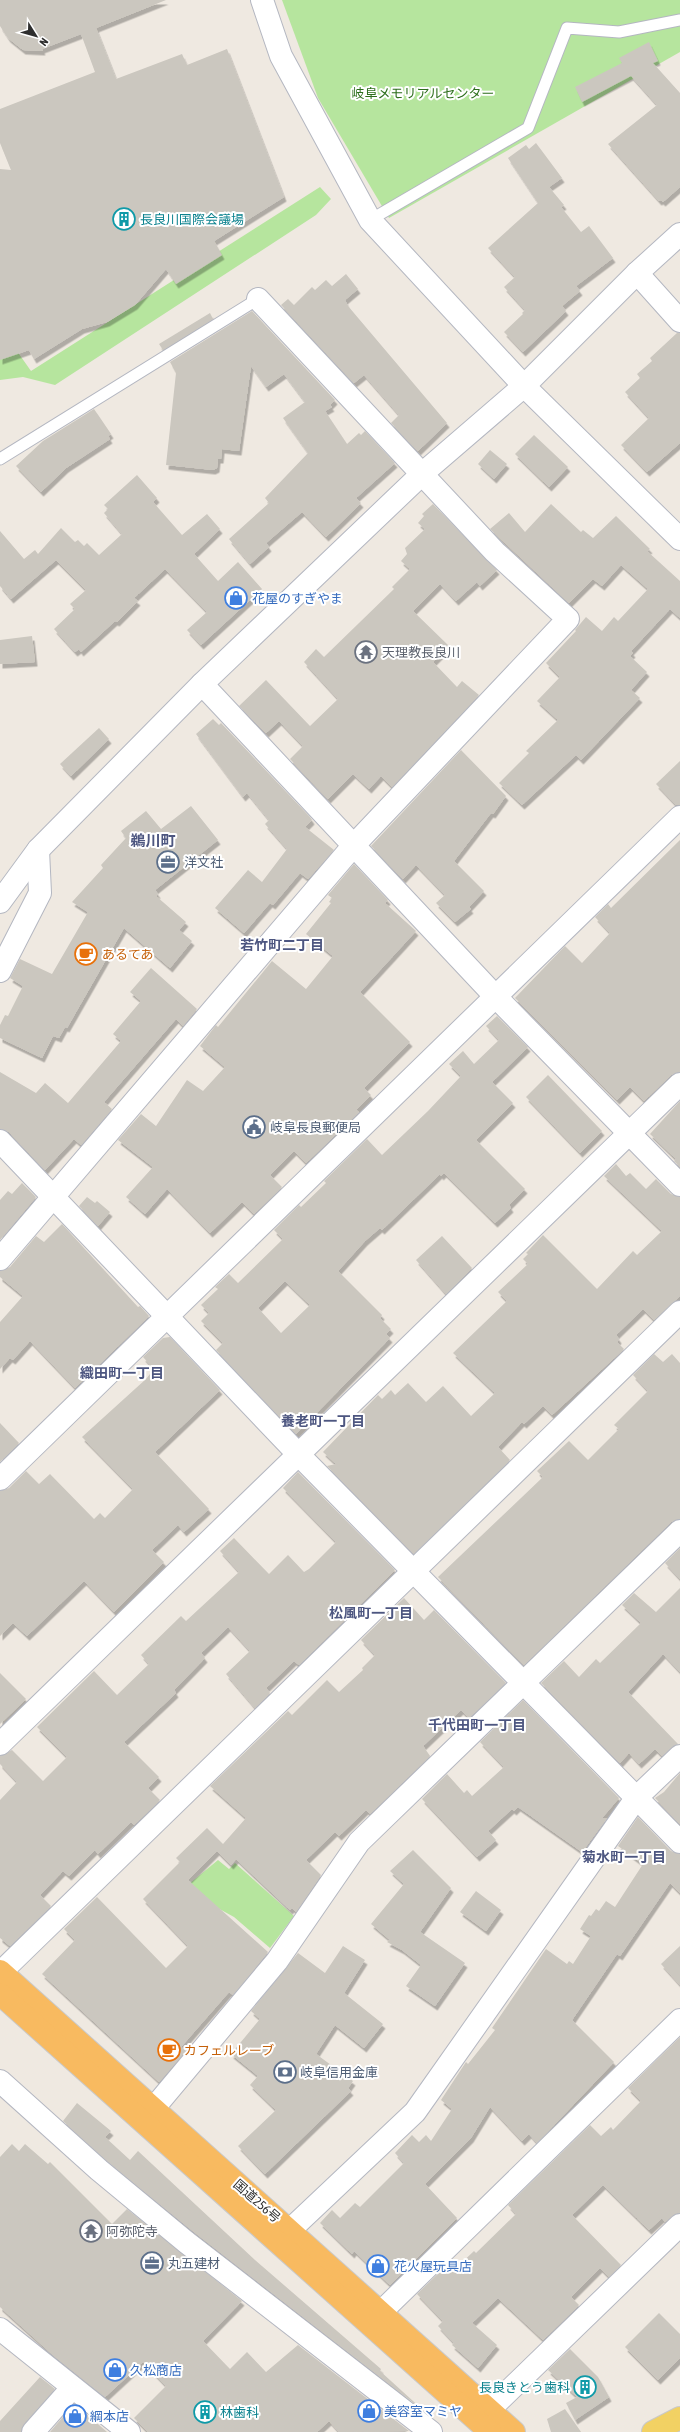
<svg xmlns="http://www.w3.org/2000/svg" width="680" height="2432" font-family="'Asap Condensed','Noto Sans JP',sans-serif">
<defs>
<filter id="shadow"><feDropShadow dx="2.5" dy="4.5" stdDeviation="0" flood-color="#0004"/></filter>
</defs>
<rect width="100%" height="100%" fill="#efe9e1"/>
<!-- green -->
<g fill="#b6e59e">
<polygon points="282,0 680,0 680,52 389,218 318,98"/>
<polygon points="320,187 331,199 316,215 55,385 23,377 0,380 0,327 31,371"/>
<polygon points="218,1860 229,1869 235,1863 294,1916 270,1948 234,1917 183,1889"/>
</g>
<!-- building -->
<g fill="#cbc7bf" fill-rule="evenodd" filter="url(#shadow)">
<polygon points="0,0 166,0 96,28 116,79 182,54 187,65 227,49 284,197 214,241 222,255 176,284 166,269 135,305 107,322 82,329 34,359 29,350 0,360 0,169 11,170 0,143 0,109 95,72 81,34 42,49 43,51 23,50 8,38 0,26"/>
<polygon points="649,42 658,61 653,63 680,93 680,187 663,202 661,200 659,201 608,144 657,105 631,76 582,102 575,87 622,63 619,58"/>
<polygon points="536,143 562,178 549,187 564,205 561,207 581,232 589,226 613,258 576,286 580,291 562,306 566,311 523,352 504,332 523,314 522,313 525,310 504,287 515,277 488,248 538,203 508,158 526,145 529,149"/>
<polygon points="346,274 358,289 345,300 348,306 447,423 418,451 391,423 399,415 364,375 354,383 281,305 288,299 294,305 312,287 315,290 326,280 332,286"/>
<polygon points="252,311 335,400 330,405 332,407 325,411 347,444 359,433 361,435 365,431 395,463 356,498 361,503 326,537 302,512 266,543 269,547 250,564 229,539 269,503 265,498 308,453 283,418 305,402 284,374 266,387 251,366 239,451 222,449 221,459 218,459 217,468 213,470 166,465 176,373 170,362"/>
<polygon points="210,313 213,319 163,350 159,344"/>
<polygon points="677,333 680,333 680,443 647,472 621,445 649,418 625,392 640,378 637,374 652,361 650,358"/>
<polygon points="94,409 111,434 108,436 110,439 66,468 41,492 16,466 43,441"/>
<polygon points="534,435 568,467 549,487 515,454"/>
<polygon points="490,450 507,464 494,479 478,464"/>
<polygon points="137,475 157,498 153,502 182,535 207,514 220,529 194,554 218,581 238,562 262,589 201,645 187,630 207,612 165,569 134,598 138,601 117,622 115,621 81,652 79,649 75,652 54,629 75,609 70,604 86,590 56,560 11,599 0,586 0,531 24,559 35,550 38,554 61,528 75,542 78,540 84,546 87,543 99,555 122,534 104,513 108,509 104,505"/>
<polygon points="433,504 497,570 480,586 477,582 456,601 440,584 413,611 449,646 433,662 457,687 462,681 479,695 392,787 381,776 369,789 353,774 328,799 290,759 303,746 279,721 266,733 239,706 266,680 310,726 338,699 304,662 316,649 324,657 394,589 392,587 410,569 401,561 407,554 405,548 425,529 418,523 424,516 422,514"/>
<polygon points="551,504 581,532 583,530 593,538 616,516 650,549 647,551 680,581 680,618 670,609 631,651 633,653 630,656 647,672 631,690 640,698 581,760 576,755 522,805 499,783 529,753 526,751 558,720 537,701 560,677 546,663 576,631 575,630 586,617 602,631 614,617 618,621 648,589 621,565 602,586 593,579 569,603 490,529 509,513 525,532"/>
<polygon points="32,636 35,662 0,664 0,640"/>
<polygon points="213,719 219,725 221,723 310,817 312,820 305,827 334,850 308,879 300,873 273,905 270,903 244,933 215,908 248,870 262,882 287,849 265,824 269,820 247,793 243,797 196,734"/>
<polygon points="99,728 109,739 71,776 60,764"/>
<polygon points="461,750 506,796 493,814 491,813 454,861 484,891 469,907 471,909 455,922 436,903 445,895 416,865 403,879 371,846"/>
<polygon points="680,761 680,805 676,805 656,784"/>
<polygon points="191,806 218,840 155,890 158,894 156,896 186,922 179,930 192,941 170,968 124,928 67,1028 65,1027 59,1038 53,1036 42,1058 0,1038 0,1025 5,1015 8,1016 23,986 10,978 20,959 52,974 88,912 72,902 103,868 101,865 126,838 121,831 146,811 161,829"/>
<polygon points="680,840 680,1072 671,1075 644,1101 630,1087 617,1100 515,998 565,946 582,963 610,933 595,917 608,904 611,908"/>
<polygon points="354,864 388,900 385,903 416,931 360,992 410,1042 364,1088 371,1095 356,1110 359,1112 306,1163 294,1151 270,1175 282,1187 254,1214 242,1202 210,1233 167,1189 145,1214 126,1197 153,1167 118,1140 141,1114 156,1126 187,1080 203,1091 225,1067 200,1046 216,1025 218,1027 272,961 306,989 333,956 306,934 331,903 329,902 332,898 328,895"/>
<polygon points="151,968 197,1009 183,1026 176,1019 104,1102 112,1109 81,1145 74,1139 45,1170 9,1132 0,1129 0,1072 36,1093 45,1083 68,1103 121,1041 113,1034 141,1001 130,992"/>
<path d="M 497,1016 L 528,1047 L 492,1082 L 513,1103 L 476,1140 L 525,1189 L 509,1205 L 511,1208 L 495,1223 L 444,1173 L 441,1176 L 440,1174 L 382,1230 L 380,1228 L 365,1241 L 338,1271 L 382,1315 L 380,1318 L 391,1329 L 386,1334 L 390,1338 L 296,1434 L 216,1350 L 223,1343 L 201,1321 L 209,1313 L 201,1305 L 218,1289 L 215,1287 L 229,1274 L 238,1283 L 283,1239 L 274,1230 L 299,1205 L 301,1207 L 326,1183 L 324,1181 L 367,1139 L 382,1155 L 428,1111 L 461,1076 L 449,1064 L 463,1051 L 474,1064 L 499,1040 L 486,1026 ZM 285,1281 L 310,1305 L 281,1333 L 258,1308 Z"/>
<polygon points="548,1075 602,1131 580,1153 526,1097"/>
<polygon points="680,1101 680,1167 674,1161 676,1159 650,1134"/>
<polygon points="616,1164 626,1176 630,1173 646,1189 656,1179 671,1194 680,1197 680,1296 654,1320 643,1309 616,1335 619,1339 617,1342 624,1349 552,1415 543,1406 524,1424 522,1422 498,1447 510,1460 414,1554 327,1466 336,1464 323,1452 378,1395 382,1399 391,1390 395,1395 408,1383 426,1402 443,1386 471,1416 495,1393 453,1353 507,1301 498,1292 528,1264 523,1259 528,1254 526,1253 543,1235 597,1289 633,1251 637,1255 662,1231 604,1176"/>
<polygon points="22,1183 36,1197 0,1240 0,1200 8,1191 12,1194"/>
<polygon points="87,1197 95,1203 97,1201 110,1212 98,1226 79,1206"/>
<polygon points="62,1224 138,1307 140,1306 149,1316 75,1388 30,1341 13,1360 10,1358 0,1369 0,1322 23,1296 0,1277 0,1271 10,1267 36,1236 44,1242"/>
<polygon points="442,1236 472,1268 446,1294 416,1260"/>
<polygon points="170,1337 220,1390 155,1452 209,1509 184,1532 178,1525 152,1550 164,1562 114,1612 84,1581 27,1636 13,1623 0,1636 0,1491 9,1488 26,1471 39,1484 50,1474 94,1519 100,1513 105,1518 133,1489 82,1437 146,1379 154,1369 143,1357 163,1338"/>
<polygon points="654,1354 663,1362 672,1354 680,1363 680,1519 671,1522 524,1665 438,1577 543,1477 537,1471 569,1441 588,1460 619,1429 614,1425 648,1391 633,1375"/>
<polygon points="0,1423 19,1443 0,1462"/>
<polygon points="298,1472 395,1570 299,1665 294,1661 266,1688 270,1693 255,1708 226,1674 250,1651 228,1627 201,1653 205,1658 174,1690 176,1693 124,1742 159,1777 148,1788 160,1800 134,1825 131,1822 98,1854 95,1850 69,1876 63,1871 40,1895 51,1906 10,1946 0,1938 0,1800 17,1782 0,1764 0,1756 12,1750 43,1781 67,1757 37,1727 94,1671 117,1695 149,1664 141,1655 181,1616 186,1621 239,1572 220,1551 234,1538 269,1574 288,1555 304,1572 309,1569 336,1542 283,1488"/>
<polygon points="680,1548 680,1579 665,1563"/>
<polygon points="680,1588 680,1672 663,1654 628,1692 678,1744 662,1756 655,1749 639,1764 629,1753 620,1763 541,1683 564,1661 579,1677 596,1659 600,1663 641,1623 622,1605 634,1593 656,1612"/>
<polygon points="404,1598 424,1620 434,1610 506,1683 469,1718 461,1710 423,1746 430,1756 370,1814 366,1810 339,1836 335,1832 306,1860 321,1875 296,1912 292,1908 290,1910 236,1859 231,1865 217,1851 188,1880 268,1952 233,1995 229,1992 181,2047 186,2051 159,2082 42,1974 75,1940 64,1929 97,1897 166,1968 188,1946 143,1899 180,1862 176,1858 207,1828 223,1844 246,1818 210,1786 288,1711 292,1715 327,1680 339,1692 363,1670 362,1668 375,1655 361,1640"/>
<polygon points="0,1673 26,1699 0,1724"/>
<polygon points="523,1700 619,1798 602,1818 607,1818 582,1852 518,1807 514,1811 512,1809 488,1831 496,1840 477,1857 422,1799 447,1774 464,1793 467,1790 472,1796 504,1767 480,1742"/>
<polygon points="680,1773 680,1824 655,1798 664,1792"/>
<polygon points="638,1817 671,1851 680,1854 680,1893 670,1883 620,1956 617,1954 572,2020 614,2062 537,2143 529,2134 522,2141 490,2107 471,2138 425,2184 457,2218 390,2285 354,2251 352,2254 320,2223 332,2210 340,2218 355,2203 360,2207 404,2163 395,2153 412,2135 419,2142 426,2135 431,2141 452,2109 441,2100 466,2062 468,2064 495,2030 492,2028 546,1949 567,1964 569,1961 573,1964 591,1936 580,1929 589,1915 591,1916 596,1909 599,1911 606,1901 615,1907 643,1864 618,1846"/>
<polygon points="413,1850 451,1888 420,1932 465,1963 435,2006 406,1986 421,1965 402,1950 387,1942 390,1940 371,1924 404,1884 390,1871"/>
<polygon points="476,1891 501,1910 486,1931 460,1912"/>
<polygon points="343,1946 365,1960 344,1993 383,2024 364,2048 335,2025 316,2054 353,2081 348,2088 351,2091 265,2174 238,2146 276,2110 250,2085 258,2076 231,2054 260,2019 251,2011 298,1953 325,1973"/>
<polygon points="680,1946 680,1985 661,1964"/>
<polygon points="680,2037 680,2213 672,2216 665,2222 662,2218 649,2230 603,2185 572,2215 621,2265 609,2277 600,2268 571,2297 579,2305 543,2340 498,2298 472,2323 497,2345 478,2368 452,2345 454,2343 438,2326 443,2321 417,2294 448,2264 454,2270 474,2251 476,2253 516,2214 508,2205 590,2125 601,2136 611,2127 613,2130 641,2101 628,2088"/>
<polygon points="77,2103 111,2131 105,2137 130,2160 138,2151 255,2260 381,2369 380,2371 424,2411 194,2232 107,2161 63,2121"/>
<polygon points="12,2144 19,2151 25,2144 48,2164 50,2162 112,2224 127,2209 242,2301 203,2341 230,2369 247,2352 266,2372 298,2345 409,2431 339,2432 329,2421 317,2432 148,2432 134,2418 166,2386 143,2362 105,2397 54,2356 0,2307 0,2157"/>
<polygon points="659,2313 680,2334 680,2358 658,2380 625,2347"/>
<polygon points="570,2349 598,2377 609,2397 575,2420 566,2403 577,2397 548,2370"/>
<polygon points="40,2377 55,2389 24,2424 21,2432 0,2432 0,2421"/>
<polygon points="74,2404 90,2417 107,2432 50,2432"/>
<polygon points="565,2409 581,2432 551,2432 547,2419"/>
</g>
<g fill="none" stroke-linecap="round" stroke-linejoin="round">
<!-- service casing -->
<g stroke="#b4b7c1" stroke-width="13">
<g id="service">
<polyline points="370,220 528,128 567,28 619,32 680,20"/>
<polyline points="0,459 258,299"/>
</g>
</g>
<!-- minor casing -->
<g stroke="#b4b7c1" stroke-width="24">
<g id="minor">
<polyline points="637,273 680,321"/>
<polyline points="202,684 495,996 680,1185"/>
<polyline points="0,971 40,893 38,850"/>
<polyline points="0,1141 299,1455 680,1842"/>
<polyline points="0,1259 354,845 568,619 495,552 258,299"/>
<polyline points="0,1479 680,817"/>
<polyline points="0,1744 680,1084"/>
<polyline points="1,1972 680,1312"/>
<polyline points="0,2081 99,2170 186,2242 431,2432"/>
<polyline points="153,2109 277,1961 359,1842 680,1531"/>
<polyline points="290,2230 415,2112 637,1797 680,1756"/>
<polyline points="381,2312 680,2020"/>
<polyline points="0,2329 129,2432"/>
<polyline points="489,2410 680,2225"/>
<polyline points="33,2432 72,2388"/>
</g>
</g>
<!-- tertiary casing -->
<g stroke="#b4b7c1" stroke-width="24">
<g id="tertiary">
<polyline points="262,0 281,56 370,220 524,386 680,539"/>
<polyline points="0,902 38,850 202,684 423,473 524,386 637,273 680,234"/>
</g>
</g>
<!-- primary casing -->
<g stroke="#c9c9c9" stroke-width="24">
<polyline id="primary" points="653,2432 680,2418"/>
</g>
<!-- trunk casing -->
<g stroke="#c9c9c9" stroke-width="24">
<g id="trunk">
<polyline points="0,1971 514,2432"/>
<polyline points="0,1994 490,2432"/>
</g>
</g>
<!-- service -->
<use href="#service" stroke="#fff" stroke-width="11"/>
<!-- minor -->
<use href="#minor" stroke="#fff" stroke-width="22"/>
<!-- tertiary -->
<use href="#tertiary" stroke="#fff" stroke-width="22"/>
<!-- primary -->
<use href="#primary" stroke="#f2d163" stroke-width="22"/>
<!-- trunk -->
<use href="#trunk" stroke="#f8ba60" stroke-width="22"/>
</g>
<!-- icons -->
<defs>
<g id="building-ring" transform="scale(1.15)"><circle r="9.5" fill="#fff" stroke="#0f9aa8" stroke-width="1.5"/><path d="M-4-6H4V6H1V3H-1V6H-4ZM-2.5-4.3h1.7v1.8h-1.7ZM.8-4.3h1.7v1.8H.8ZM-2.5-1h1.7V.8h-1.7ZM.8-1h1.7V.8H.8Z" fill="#0f9aa8"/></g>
<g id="shop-ring" transform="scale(1.15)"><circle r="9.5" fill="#fff" stroke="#3f7fe0" stroke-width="1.5"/><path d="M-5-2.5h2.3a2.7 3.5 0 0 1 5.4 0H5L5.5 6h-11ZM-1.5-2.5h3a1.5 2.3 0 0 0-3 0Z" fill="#3f7fe0"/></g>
<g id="temple-ring" transform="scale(1.15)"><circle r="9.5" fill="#fff" stroke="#6b7280" stroke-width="1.5"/><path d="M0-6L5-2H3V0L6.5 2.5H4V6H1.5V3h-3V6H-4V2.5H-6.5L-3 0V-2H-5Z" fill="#6b7280"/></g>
<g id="office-ring" transform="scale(1.15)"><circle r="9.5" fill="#fff" stroke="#5c6f8a" stroke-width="1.5"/><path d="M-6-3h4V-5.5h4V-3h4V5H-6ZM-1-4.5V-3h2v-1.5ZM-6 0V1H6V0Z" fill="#5c6f8a"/></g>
<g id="cafe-ring" transform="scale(1.15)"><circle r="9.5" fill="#fff" stroke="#e8710a" stroke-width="1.5"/><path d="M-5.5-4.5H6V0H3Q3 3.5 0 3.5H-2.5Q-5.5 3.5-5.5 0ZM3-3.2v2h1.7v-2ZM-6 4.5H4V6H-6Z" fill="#e8710a"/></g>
<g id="civic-ring" transform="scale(1.15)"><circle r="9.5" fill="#fff" stroke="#5c6f8a" stroke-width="1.5"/><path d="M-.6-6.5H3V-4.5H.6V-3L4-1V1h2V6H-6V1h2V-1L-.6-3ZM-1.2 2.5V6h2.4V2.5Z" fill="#5c6f8a"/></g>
<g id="bank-ring" transform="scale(1.15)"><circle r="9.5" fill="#fff" stroke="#5c6f8a" stroke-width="1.5"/><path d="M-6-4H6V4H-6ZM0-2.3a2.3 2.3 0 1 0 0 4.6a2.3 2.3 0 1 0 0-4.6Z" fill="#5c6f8a"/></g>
</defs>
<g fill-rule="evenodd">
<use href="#building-ring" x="124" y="219"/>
<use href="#shop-ring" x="236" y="598"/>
<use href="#temple-ring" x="366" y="652"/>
<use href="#office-ring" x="168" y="862"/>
<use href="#cafe-ring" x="86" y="954"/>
<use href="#civic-ring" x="254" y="1127"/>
<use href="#cafe-ring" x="169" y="2050"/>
<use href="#bank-ring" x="285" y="2072"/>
<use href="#temple-ring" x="91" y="2231"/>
<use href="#office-ring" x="152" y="2263"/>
<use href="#shop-ring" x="378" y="2266"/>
<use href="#shop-ring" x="115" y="2370"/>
<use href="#building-ring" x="585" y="2387"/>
<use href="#shop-ring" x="369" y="2411"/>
<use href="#building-ring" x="205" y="2412"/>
<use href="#shop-ring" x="75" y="2416"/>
</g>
<g text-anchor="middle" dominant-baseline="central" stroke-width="4" stroke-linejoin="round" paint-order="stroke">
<!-- park labels -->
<g font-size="13" fill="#2c6e1b" stroke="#fff">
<text x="423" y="93">岐阜メモリアルセンター</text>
</g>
<!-- culture labels -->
<g font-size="13" fill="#0d838f" stroke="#fff" text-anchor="start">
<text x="140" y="219">長良川国際会議場</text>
<text x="570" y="2387" text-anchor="end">長良きとう歯科</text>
<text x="220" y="2412">林歯科</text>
</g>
<!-- shop labels -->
<g font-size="13" fill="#366cbe" stroke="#fff" text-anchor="start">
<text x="252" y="598">花屋のすぎやま</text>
<text x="394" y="2266">花火屋玩具店</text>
<text x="130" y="2370">久松商店</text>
<text x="384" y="2411">美容室マミヤ</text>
<text x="90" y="2416">綱本店</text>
</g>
<!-- worship labels -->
<g font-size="13" fill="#5b616d" stroke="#fff" text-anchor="start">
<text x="382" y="652">天理教長良川</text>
<text x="106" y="2231">阿弥陀寺</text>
</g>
<!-- service labels -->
<g font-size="13" fill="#4e5e75" stroke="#fff" text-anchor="start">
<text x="184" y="862">洋文社</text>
<text x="270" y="1127">岐阜長良郵便局</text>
<text x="300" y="2072">岐阜信用金庫</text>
<text x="168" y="2263">丸五建材</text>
</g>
<!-- food labels -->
<g font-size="13" fill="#c56008" stroke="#fff" text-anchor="start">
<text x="102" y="954">あるてあ</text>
<text x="184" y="2050">カフェルレーブ</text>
</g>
<!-- street labels -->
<g font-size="13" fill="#2e2e2e" stroke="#fff">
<text transform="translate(257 2201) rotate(41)">国道256号</text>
</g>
<!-- neighbourhood labels -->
<g font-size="14" font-weight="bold" fill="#4d5680" stroke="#fff">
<text x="282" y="945">若竹町二丁目</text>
<text x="122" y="1373">織田町一丁目</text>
<text x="323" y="1421">養老町一丁目</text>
<text x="371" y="1613">松風町一丁目</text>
<text x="477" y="1725">千代田町一丁目</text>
<text x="624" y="1857">菊水町一丁目</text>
</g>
<!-- quarter labels -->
<g font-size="15" font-weight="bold" fill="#4d5680" stroke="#fff">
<text x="153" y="840">鵜川町</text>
</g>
</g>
<!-- north arrow -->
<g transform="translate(36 36) rotate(127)" stroke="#ffffff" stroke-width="3" paint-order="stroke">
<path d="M0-3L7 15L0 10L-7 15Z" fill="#2e2e2e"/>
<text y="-6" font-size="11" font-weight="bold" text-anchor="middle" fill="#2e2e2e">N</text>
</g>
</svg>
